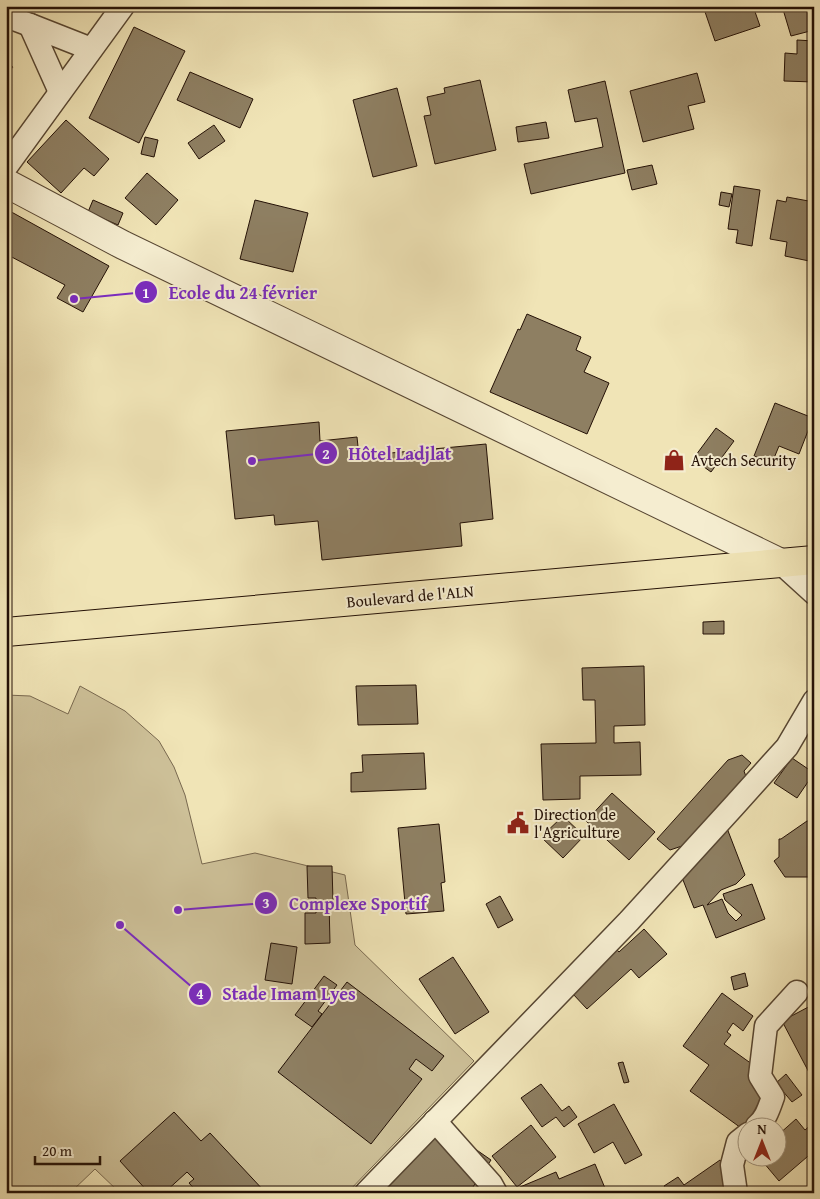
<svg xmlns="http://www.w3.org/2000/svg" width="820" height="1199" font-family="'Gentium Book Plus',serif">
<rect width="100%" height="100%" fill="#f0e4b6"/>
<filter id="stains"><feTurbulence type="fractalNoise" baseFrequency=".004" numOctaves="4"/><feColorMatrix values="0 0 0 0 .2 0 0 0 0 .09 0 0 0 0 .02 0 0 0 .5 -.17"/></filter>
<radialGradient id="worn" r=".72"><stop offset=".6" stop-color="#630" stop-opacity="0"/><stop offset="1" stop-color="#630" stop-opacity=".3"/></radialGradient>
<!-- green -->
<polygon fill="#cdc098" stroke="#78684f" points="80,686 125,711 159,741 174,767 185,795 202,864 255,853 345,875 355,945 474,1061 347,1193 120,1193 95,1169 70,1193 6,1193 6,695 30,696 68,714"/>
<!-- building -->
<g fill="#8e7f62" stroke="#241106">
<polygon points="703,6 753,6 760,26 715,41"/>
<polygon points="782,6 814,6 814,30 791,36"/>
<polygon points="134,27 185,51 139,143 89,118"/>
<polygon points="797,40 814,41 814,82 784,81 785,53 797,54"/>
<polygon points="6,61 13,67 7,74 12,79 6,85"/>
<polygon points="190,72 253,99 240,128 177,100"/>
<polygon points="697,73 705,102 688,106 694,129 643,142 630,91"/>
<polygon points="480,80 496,150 435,164 424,116 431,115 427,97 445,93 444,88"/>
<polygon points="605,81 625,173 531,194 524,164 603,147 597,118 575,122 568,90"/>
<polygon points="397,88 417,166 373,177 353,100"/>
<polygon points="66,120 109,159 94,176 84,168 61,193 27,162"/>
<polygon points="546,122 549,138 518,142 516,127"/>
<polygon points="214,125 225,141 199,159 188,143"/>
<polygon points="145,137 158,140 154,157 141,154"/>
<polygon points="652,165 657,184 632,190 627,170"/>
<polygon points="147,173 178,200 156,225 125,198"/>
<polygon points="734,186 760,190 752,246 736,243 738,230 728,229"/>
<polygon points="721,192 732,194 729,207 719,205"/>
<polygon points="787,197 814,202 814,262 785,256 787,242 770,239 777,200 786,202"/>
<polygon points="93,200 123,213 118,225 88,212"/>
<polygon points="255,200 308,213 293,272 240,259"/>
<polygon points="6,209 109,266 83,312 57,298 65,285 6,254"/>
<polygon points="527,314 581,337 576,350 591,357 584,372 609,383 587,434 490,392 518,329 520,330"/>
<polygon points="775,403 813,418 799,454 779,446 772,463 754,456"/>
<polygon points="319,422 320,441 357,437 359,456 486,444 493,519 460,523 462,546 322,560 318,521 275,525 274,515 235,519 226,431"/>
<polygon points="716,428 734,441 711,472 693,459"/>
<polygon points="724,621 724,634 703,634 703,622"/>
<polygon points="644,666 645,725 614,726 614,743 640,742 641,775 580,776 580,799 543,800 541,744 596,743 595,700 583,700 582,668"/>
<polygon points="416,685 418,724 358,725 356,686"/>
<polygon points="424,753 426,789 351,792 351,773 363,772 362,755"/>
<polygon points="742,755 751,763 744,771 748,782 720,810 745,875 736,884 721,890 707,905 722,899 728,913 736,921 742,915 725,900 723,894 752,884 765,919 716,938 703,905 694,908 674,857 685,845 670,850 657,839 728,760"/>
<polygon points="792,758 814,773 797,798 774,783"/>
<polygon points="612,793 655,832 629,860 586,821"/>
<polygon points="563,816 584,836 563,858 541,837"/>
<polygon points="807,821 814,821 814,877 785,877 774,861 779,857 779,839 781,839"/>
<polygon points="439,824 445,882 441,883 444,911 406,914 398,828"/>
<polygon points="307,866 332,866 333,902 329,902 330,943 305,944 305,913 316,913 316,898 308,898"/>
<polygon points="500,896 513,920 498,928 486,904"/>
<polygon points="644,929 667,954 639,978 631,969 587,1009 558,978 604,936 619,952"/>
<polygon points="271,943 297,947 292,984 265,980"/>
<polygon points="453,957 489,1012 455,1034 419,979"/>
<polygon points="745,973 748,986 734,990 731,977"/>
<polygon points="324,976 337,985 318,1011 322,1014 312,1027 295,1015"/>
<polygon points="347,982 444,1056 432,1071 416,1059 409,1069 422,1079 371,1144 278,1072"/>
<polygon points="722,993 753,1016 743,1031 733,1023 727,1032 731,1035 724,1044 763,1072 781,1104 748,1133 690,1091 709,1065 683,1046"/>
<polygon points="814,1004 814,1082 782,1021"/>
<polygon points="623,1062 629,1082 624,1083 618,1063"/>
<polygon points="786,1074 802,1095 792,1102 776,1083"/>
<polygon points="541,1084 562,1111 569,1106 577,1117 564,1127 556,1117 542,1127 521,1098"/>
<polygon points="614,1104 642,1155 625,1164 613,1142 594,1153 578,1124"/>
<polygon points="174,1112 201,1141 210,1133 266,1193 198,1193 189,1183 194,1179 187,1172 164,1193 149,1193 120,1161"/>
<polygon points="796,1119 805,1130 814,1122 814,1151 779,1181 758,1156 778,1156 778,1135"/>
<polygon points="435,1121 491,1160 469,1193 370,1193"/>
<polygon points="531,1125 556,1157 517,1187 492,1156"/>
<polygon points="720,1160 743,1193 669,1193 664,1186 678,1177 684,1185"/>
<polygon points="595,1164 607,1193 522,1193 520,1187 556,1172 559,1179"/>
</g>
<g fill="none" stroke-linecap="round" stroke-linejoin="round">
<!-- minor casing -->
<g stroke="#574632" stroke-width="25">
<g id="minor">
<polyline points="6,16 30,25"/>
<polyline points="60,92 30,25 91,49"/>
<polyline points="6,167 123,6"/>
<polyline points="781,563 814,593"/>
<polyline points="435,1121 491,1184 496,1193"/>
<path d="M 757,1126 C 766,1119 769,1108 773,1097 L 760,1076 L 766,1026 L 797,992"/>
<polyline points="366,1193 629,921 733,807 787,747 814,701"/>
<polyline points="736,1193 732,1165 738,1142 748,1134"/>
</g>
</g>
<!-- tertiary casing -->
<g stroke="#574632" stroke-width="30">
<polyline id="tertiary" points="6,183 123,245 781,563"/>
</g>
<!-- primary casing -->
<g stroke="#241106" stroke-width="30">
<polyline id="primary" points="6,632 814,560"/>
</g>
<!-- minor -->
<use href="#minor" stroke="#f5edd0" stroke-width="22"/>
<!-- tertiary -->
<use href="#tertiary" stroke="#f5edd0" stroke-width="28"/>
<!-- primary -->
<use href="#primary" stroke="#f0e4b6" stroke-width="28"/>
</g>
<!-- icons -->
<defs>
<g id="shop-bare" transform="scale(1.725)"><path d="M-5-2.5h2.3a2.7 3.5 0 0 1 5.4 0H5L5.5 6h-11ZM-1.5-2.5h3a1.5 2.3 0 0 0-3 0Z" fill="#8f2418" stroke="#f5edd0" stroke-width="2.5" paint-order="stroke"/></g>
<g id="civic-bare" transform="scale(1.725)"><path d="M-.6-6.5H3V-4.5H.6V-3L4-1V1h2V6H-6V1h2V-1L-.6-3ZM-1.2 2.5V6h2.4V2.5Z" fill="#8f2418" stroke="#f5edd0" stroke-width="2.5" paint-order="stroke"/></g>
</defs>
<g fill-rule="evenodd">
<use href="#shop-bare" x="674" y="460"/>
<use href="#civic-bare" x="518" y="823"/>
</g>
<g text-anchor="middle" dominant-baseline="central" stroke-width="4" stroke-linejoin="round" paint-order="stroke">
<!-- poi labels -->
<g font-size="16" fill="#241106" stroke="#f5edd0" text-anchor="start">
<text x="691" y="460">Avtech Security</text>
<text x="534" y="814">Direction de<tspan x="534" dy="18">l'Agriculture</tspan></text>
</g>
<!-- street labels -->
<g font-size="16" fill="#241106" stroke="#f5edd0">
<text transform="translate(410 596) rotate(-5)">Boulevard de l'ALN</text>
</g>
</g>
<!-- callouts -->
<path fill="none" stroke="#7b2cbf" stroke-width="2" d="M74 299L146 292M252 461L326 453M178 910L266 903M120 925L200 994"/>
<g fill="#7b2cbf" stroke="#f5edd0" stroke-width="2">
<circle cx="74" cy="299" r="5"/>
<circle cx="252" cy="461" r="5"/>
<circle cx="178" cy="910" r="5"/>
<circle cx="120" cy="925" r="5"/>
<circle cx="146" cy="292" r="12"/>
<circle cx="326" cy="453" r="12"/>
<circle cx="266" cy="903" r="12"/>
<circle cx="200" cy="994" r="12"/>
</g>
<g font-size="15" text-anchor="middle" font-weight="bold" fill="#fff">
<text x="146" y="298">1</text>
<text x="326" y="459">2</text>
<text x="266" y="908">3</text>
<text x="200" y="999">4</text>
</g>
<g font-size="18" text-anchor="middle" font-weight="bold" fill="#7b2cbf" stroke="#f5edd0" stroke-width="4" stroke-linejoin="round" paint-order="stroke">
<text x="243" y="299">Ecole du 24 février</text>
<text x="400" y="460">Hôtel Ladjlat</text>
<text x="358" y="910">Complexe Sportif</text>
<text x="289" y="1000">Stade Imam Lyes</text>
</g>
<!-- margin -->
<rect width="820" height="1199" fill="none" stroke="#f0e4b6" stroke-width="25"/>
<rect x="8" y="8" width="805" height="1184" fill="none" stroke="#241106" stroke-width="2.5"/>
<rect x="12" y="12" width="795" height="1174" fill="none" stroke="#241106"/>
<!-- north arrow -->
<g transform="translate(762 1142)"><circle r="24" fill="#f5edd0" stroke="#a1957f"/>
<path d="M0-4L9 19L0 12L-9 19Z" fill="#8f2418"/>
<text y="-8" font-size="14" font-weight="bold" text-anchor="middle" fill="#241106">N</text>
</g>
<!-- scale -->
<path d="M35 1156v8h65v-8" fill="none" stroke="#241106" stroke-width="2.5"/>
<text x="42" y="1156" font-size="15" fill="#241106" stroke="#f5edd0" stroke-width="4" paint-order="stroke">20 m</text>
<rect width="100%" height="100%" filter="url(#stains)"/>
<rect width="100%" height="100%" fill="url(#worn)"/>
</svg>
